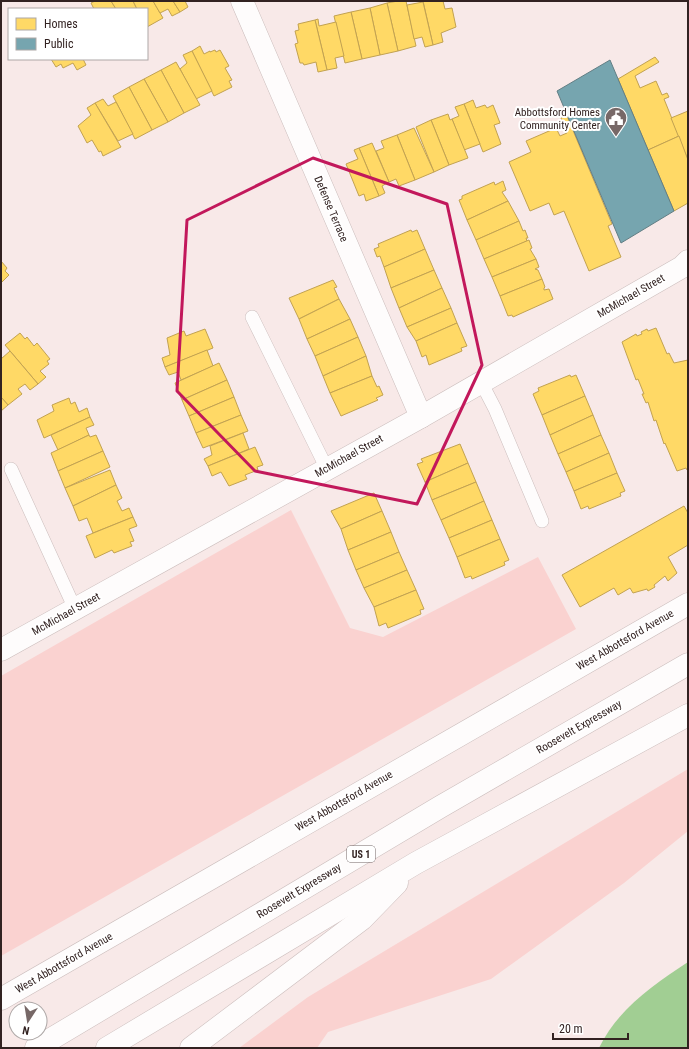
<svg xmlns="http://www.w3.org/2000/svg" width="689" height="1049" font-family="'Roboto Condensed',sans-serif">
<rect width="100%" height="100%" fill="#f8e9e8"/>
<!-- green -->
<g fill="#fad2d0">
<polygon points="291,510 350,628 383,637 538,557 576,629 1,956 1,676"/>
<polygon points="688,769 688,831 624,883 491,979 328,1032 317,1048 239,1048 308,997"/>
</g>
<!-- water -->
<path fill="#a1ce93" d="M 688,962 L 688,1048 L 599,1048 C 618,1009 653,985 688,962 Z"/>
<!-- homes -->
<g fill="#ffd966" stroke="#c2a251">
<polygon points="95,1 111,1 116,9 94,9 91,3"/>
<polygon points="111,1 133,1 137,9 116,9"/>
<polygon points="133,1 153,1 163,18 147,27 147,9 137,9"/>
<polygon points="153,1 173,1 180,12 172,16 168,9 160,13"/>
<polygon points="173,1 185,1 188,7 180,12"/>
<polygon points="398,1 406,1 416,46 398,51 387,3"/>
<polygon points="443,1 445,9 452,8 456,27 441,33 443,42 433,45 423,1"/>
<polygon points="423,2 433,45 425,47 422,37 414,39 407,5"/>
<polygon points="387,3 398,51 380,55 370,8"/>
<polygon points="370,8 380,55 362,59 351,12"/>
<polygon points="351,12 362,59 345,63 334,16"/>
<polygon points="318,19 319,26 336,22 344,56 335,58 337,68 327,70 315,20"/>
<polygon points="315,20 327,70 318,72 316,62 304,65 303,63 300,63 295,44 298,43 295,31 299,30 298,24"/>
<polygon points="200,46 204,54 210,51 210,52 215,50 216,52 220,50 229,66 225,68 232,80 229,81 232,87 214,96 192,51"/>
<polygon points="192,51 212,91 196,99 180,69 187,63 183,55"/>
<polygon points="655,57 659,62 635,76 640,88 656,81 662,95 667,93 669,97 664,99 679,136 648,150 618,79"/>
<polygon points="51,59 83,59 86,65 77,70 73,63 63,68 61,64 56,67"/>
<polygon points="176,62 200,105 184,113 161,70"/>
<polygon points="161,70 184,113 168,122 144,79"/>
<polygon points="144,79 168,122 152,130 129,87"/>
<polygon points="129,87 152,130 135,139 113,96"/>
<polygon points="103,99 108,106 116,102 133,134 118,141 95,103"/>
<polygon points="473,100 476,108 485,105 487,108 493,105 500,123 494,125 501,144 483,152 464,104"/>
<polygon points="95,103 121,147 103,156 101,151 99,152 92,140 87,143 78,126 91,115 87,108"/>
<polygon points="464,104 480,144 464,150 452,119 459,116 455,107"/>
<polygon points="688,111 688,160 671,118"/>
<polygon points="448,114 450,120 452,119 468,158 449,165 431,120"/>
<polygon points="567,116 612,224 608,226 621,257 589,271 564,211 554,215 549,203 530,211 509,162 531,152 526,141 556,128 560,136 567,133 561,118"/>
<polygon points="431,120 449,165 434,172 416,127"/>
<polygon points="414,128 434,172 415,180 397,135"/>
<polygon points="397,135 415,180 399,186 396,179 389,182 376,151 384,148 381,141"/>
<polygon points="679,136 688,160 688,203 674,211 648,150"/>
<polygon points="372,143 389,182 382,186 385,193 379,196 359,148"/>
<polygon points="359,148 379,196 366,201 364,194 359,196 346,164 358,159 354,150"/>
<polygon points="503,181 506,190 502,192 508,201 467,220 459,200 462,199 462,196 494,182 495,185"/>
<polygon points="508,201 519,221 476,240 467,220"/>
<polygon points="519,221 523,231 525,230 528,238 526,238 527,241 484,259 476,240"/>
<polygon points="411,230 412,232 417,230 425,249 384,267 380,256 377,257 374,249 379,247 378,244"/>
<polygon points="529,240 532,248 530,249 536,259 492,277 484,259"/>
<polygon points="425,249 434,270 391,288 384,267"/>
<polygon points="536,259 539,267 535,269 538,270 542,279 500,296 492,277"/>
<polygon points="1,261 7,268 5,271 9,275 1,283"/>
<polygon points="434,270 442,288 399,308 391,288"/>
<polygon points="542,279 545,287 544,288 544,290 549,289 553,299 513,317 512,315 508,316 500,296"/>
<polygon points="333,280 337,287 334,288 339,299 299,319 289,298"/>
<polygon points="442,288 451,308 407,327 399,308"/>
<polygon points="339,299 350,319 307,339 299,319"/>
<polygon points="451,308 457,323 416,341 407,327"/>
<polygon points="350,319 358,337 315,356 307,339"/>
<polygon points="457,323 467,346 461,348 462,351 429,365 426,355 422,357 416,341"/>
<polygon points="656,328 667,354 669,353 674,363 688,360 688,470 687,470 686,468 677,471 665,443 664,444 656,420 654,421 648,402 646,403 642,394 644,394 638,379 636,380 622,342 636,334 637,336 642,334 641,332 647,329 648,331"/>
<polygon points="205,329 213,348 165,367 162,358 170,355 167,338 184,331 186,336"/>
<polygon points="20,333 25,339 27,337 34,346 37,343 50,359 47,361 49,364 40,371 46,377 38,384 5,345"/>
<polygon points="358,337 366,356 323,376 315,356"/>
<polygon points="207,350 213,366 181,380 178,372 169,375 165,367"/>
<polygon points="10,351 38,384 30,390 25,384 18,389 22,394 8,405 1,397 1,359"/>
<polygon points="366,356 372,376 330,393 323,376"/>
<polygon points="219,363 227,380 182,400 175,383"/>
<polygon points="570,375 571,377 576,375 585,396 542,415 533,394 539,391 538,388"/>
<polygon points="372,376 377,387 379,386 383,395 376,398 378,400 341,416 330,393"/>
<polygon points="227,380 234,397 189,416 182,400"/>
<polygon points="585,396 593,415 550,435 542,415"/>
<polygon points="1,397 8,405 1,411"/>
<polygon points="234,397 241,415 196,433 189,416"/>
<polygon points="69,398 71,404 75,402 79,412 87,408 90,417 44,438 37,420 54,411 52,405"/>
<polygon points="241,415 248,431 203,448 196,433"/>
<polygon points="593,415 601,435 558,454 550,435"/>
<polygon points="90,417 94,425 86,428 89,435 58,450 51,435"/>
<polygon points="243,433 249,449 208,466 204,459 212,455 210,446"/>
<polygon points="89,435 90,437 96,435 103,451 58,471 51,453"/>
<polygon points="601,435 609,453 566,472 558,454"/>
<polygon points="460,444 468,463 425,482 417,464 423,462 421,459"/>
<polygon points="255,447 263,465 257,467 258,470 245,475 247,479 229,486 221,472 212,476 208,466"/>
<polygon points="103,451 110,467 65,488 58,471"/>
<polygon points="609,453 617,473 574,491 566,472"/>
<polygon points="468,463 476,482 432,500 425,482"/>
<polygon points="110,470 116,485 73,506 65,488"/>
<polygon points="617,473 625,491 620,493 621,496 589,509 588,506 581,509 574,491"/>
<polygon points="476,482 484,501 441,520 432,500"/>
<polygon points="116,485 122,498 117,501 122,511 129,508 133,517 93,533 87,518 79,521 73,506"/>
<polygon points="374,493 382,511 341,529 331,511"/>
<polygon points="484,501 492,520 449,538 441,520"/>
<polygon points="684,506 688,513 688,545 668,557 677,573 668,581 665,576 654,585 655,587 648,591 647,589 633,593 630,588 618,595 614,588 580,607 562,575"/>
<polygon points="382,511 391,532 348,550 341,529"/>
<polygon points="133,517 137,526 129,529 134,541 130,542 132,546 114,553 112,550 95,558 86,536"/>
<polygon points="492,520 500,539 457,557 449,538"/>
<polygon points="391,532 399,552 356,570 348,550"/>
<polygon points="500,539 509,560 504,562 505,565 472,579 471,576 465,578 457,557"/>
<polygon points="399,552 407,570 364,588 356,570"/>
<polygon points="407,570 416,590 374,607 364,588"/>
<polygon points="416,590 424,609 420,610 421,614 388,628 386,623 379,626 374,607"/>
</g>
<!-- public -->
<polygon fill="#76a5af" stroke="#627e84" points="610,60 674,211 621,243 557,91"/>
<g fill="none" stroke-linecap="round" stroke-linejoin="round">
<!-- lane casing -->
<g stroke="#cbbdbc" stroke-width="14">
<g id="lane">
<polyline points="252,317 327,469"/>
<polyline points="481,382 495,409 542,521"/>
<polyline points="11,469 75,609"/>
</g>
</g>
<!-- street casing -->
<g stroke="#cbbdbc" stroke-width="23">
<g id="street">
<polyline points="242,1 421,417"/>
<polyline points="1,650 421,417 682,267 688,261"/>
</g>
</g>
<!-- secondary casing -->
<g stroke="#cbbdbc" stroke-width="23">
<polyline id="secondary" points="1,999 688,604"/>
</g>
<!-- highway casing -->
<g stroke="#cbbdbc" stroke-width="23">
<g id="highway">
<polyline points="36,1048 440,807 688,664"/>
<polyline points="107,1048 416,863 688,715"/>
<polyline points="191,1048 362,919 397,883"/>
</g>
</g>
<!-- lane -->
<use href="#lane" stroke="#fefcfc" stroke-width="13"/>
<!-- street -->
<use href="#street" stroke="#fefcfc" stroke-width="22"/>
<!-- secondary -->
<use href="#secondary" stroke="#fefcfc" stroke-width="22"/>
<!-- highway -->
<use href="#highway" stroke="#fefcfc" stroke-width="22"/>
</g>
<!-- marked area -->
<path fill="none" stroke="#c2185b" stroke-width="3" stroke-linejoin="round" d="M 313,158 L 447,204 L 482,365 L 417,504 L 255,471 L 177,391 L 187,220 Z"/>
<!-- icons -->
<defs>
<g id="civic-pin" transform="scale(1.15)"><path d="M0 17L-7.5 6A9.5 9.5 0 1 1 7.5 6Z" fill="#776867" stroke="#fff"/><path d="M-.6-6.5H3V-4.5H.6V-3L4-1V1h2V6H-6V1h2V-1L-.6-3ZM-1.2 2.5V6h2.4V2.5Z" fill="#fff"/></g>
</defs>
<g fill-rule="evenodd">
<use href="#civic-pin" x="616" y="118"/>
</g>
<g text-anchor="middle" dominant-baseline="central" stroke-width="4" stroke-linejoin="round" paint-order="stroke">
<!-- shield labels -->
<rect fill="#fff" stroke="#706464" stroke-width="1" x="347" y="846" width="28" height="16" rx="3"/>
<g font-size="10" font-weight="bold" fill="#322221">
<text x="361" y="854">US 1</text>
</g>
<!-- poi labels -->
<g font-size="11" fill="#322221" stroke="#fff" text-anchor="end">
<text x="600" y="112">Abbottsford Homes<tspan x="600" dy="13">Community Center</tspan></text>
</g>
<!-- street labels -->
<g font-size="11" fill="#322221" stroke="#fff">
<text transform="translate(331 209) rotate(67)">Defense Terrace</text>
<text transform="translate(631 296) rotate(-30)">McMichael Street</text>
<text transform="translate(349 456) rotate(-29)">McMichael Street</text>
<text transform="translate(66 614) rotate(-29)">McMichael Street</text>
<text transform="translate(625 640) rotate(-30)">West Abbottsford Avenue</text>
<text transform="translate(579 727) rotate(-30)">Roosevelt Expressway</text>
<text transform="translate(344 801) rotate(-30)">West Abbottsford Avenue</text>
<text transform="translate(299 891) rotate(-31)">Roosevelt Expressway</text>
<text transform="translate(64 963) rotate(-30)">West Abbottsford Avenue</text>
</g>
</g>
<!-- border -->
<rect width="689" height="1049" fill="none" stroke="#322221" stroke-width="4"/>
<!-- legend -->
<rect x="8" y="8" width="140" height="52" fill="#ffffff" stroke="#ada7a6"/>
<rect x="16" y="18" width="20" height="12" fill="#ffd966" stroke="#ada7a6"/>
<text x="44" y="28" font-size="12" fill="#322221">Homes</text>
<rect x="16" y="38" width="20" height="12" fill="#76a5af" stroke="#ada7a6"/>
<text x="44" y="48" font-size="12" fill="#322221">Public</text>
<!-- north arrow -->
<g transform="translate(28 1021) rotate(192)"><circle r="19" fill="#ffffff" stroke="#ada7a6"/>
<path d="M0-3L7 15L0 10L-7 15Z" fill="#776867"/>
<text y="-6" font-size="11" font-weight="bold" text-anchor="middle" fill="#322221">N</text>
</g>
<!-- scale -->
<path d="M553 1033v6h75v-6" fill="none" stroke="#322221" stroke-width="2"/>
<text x="559" y="1033" font-size="12" fill="#322221" stroke="#ffffff" stroke-width="3" paint-order="stroke">20 m</text>
</svg>
